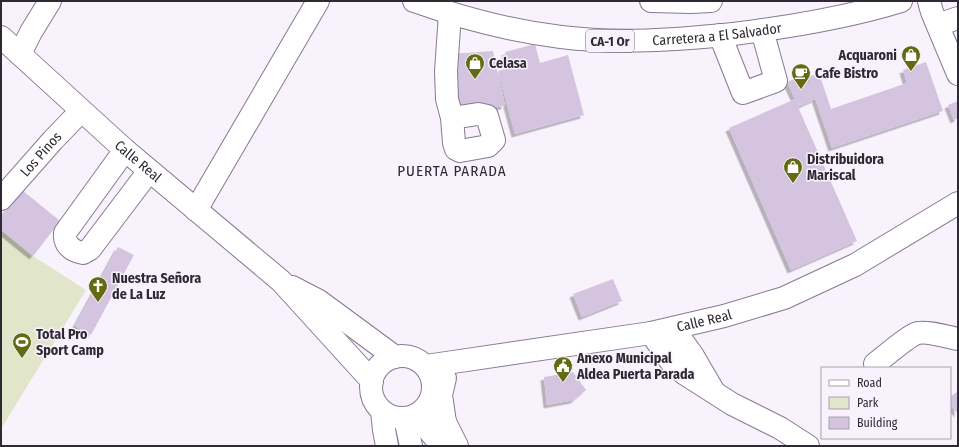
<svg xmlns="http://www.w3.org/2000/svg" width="959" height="447" font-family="'Fira Sans Condensed',sans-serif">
<defs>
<filter id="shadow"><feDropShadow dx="-3.5" dy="3.5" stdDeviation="0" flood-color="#0004"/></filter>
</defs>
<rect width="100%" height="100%" fill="#f8f2fd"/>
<!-- park -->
<polygon fill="#e1e6cb" points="23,191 60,221 33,256 86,290 1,429 1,216"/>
<!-- building -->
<g fill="#d4c4e0" filter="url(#shadow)">
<polygon points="535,44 540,63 568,55 584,115 515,134 498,71 509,68 505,52"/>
<polygon points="493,51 505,106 452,110 450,54"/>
<polygon points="926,62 943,111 832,148 808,77 819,73 831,109 907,83 903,70"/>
<polygon points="805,74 815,99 798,107 857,241 791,270 729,128 795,99 787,82"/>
<polygon points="958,101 958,118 954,120 948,105"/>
<polygon points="23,191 60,221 33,256 1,230 1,216"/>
<polygon points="118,247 134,255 91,335 75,326"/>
<polygon points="613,279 622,301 582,317 573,294"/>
<polygon points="573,372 586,390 574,400 547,405 544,377"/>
<polygon points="958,391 958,414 950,404 950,397"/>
</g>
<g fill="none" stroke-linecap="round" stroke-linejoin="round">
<!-- minor casing -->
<g stroke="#877992" stroke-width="24">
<g id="minor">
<polyline points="929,1 932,12 958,74"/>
<polyline points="450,14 446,71 447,99 452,118 454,143 456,149 460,151 488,146 494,140 487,116 478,114 452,118"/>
<polyline points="938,25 958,18"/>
<polyline points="720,35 743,93 776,81 762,30"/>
<polyline points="20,54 31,32 50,1"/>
<path d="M 125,150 L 65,233 C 64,245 72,251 83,253 L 90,249 L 149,171"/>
<path id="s1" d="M 1,199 L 53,140 L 81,111"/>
<polyline points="196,210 318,1"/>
<polyline points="673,328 693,356 714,392"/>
<polyline points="651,333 672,363 685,374 732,404 780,428 808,446"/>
<path d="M 875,364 C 884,357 909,335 918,333 C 928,331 947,337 958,339"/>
<polyline points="382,411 384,430 387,446"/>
<polyline points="405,418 411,446"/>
</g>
</g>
<!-- major casing -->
<g stroke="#877992" stroke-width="24">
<g id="major">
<path id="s2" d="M 1,37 L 125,150 L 281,281 L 372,381"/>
<polyline points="292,287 319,301 395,357"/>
<circle cx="402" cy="387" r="31"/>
<path id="s3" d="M 426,366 L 651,333 L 724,316 L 784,298 L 855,265 L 958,203"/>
<polyline points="445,378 441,395 445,422"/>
<polyline points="438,410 445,422 457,446"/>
<polyline points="416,415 442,446"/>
</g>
</g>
<!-- highway casing -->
<g stroke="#877992" stroke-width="24">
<g id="highway">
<path id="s4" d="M 414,1 C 462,18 511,31 561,37 C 618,44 676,40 733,34 C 790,27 846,18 901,1"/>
<polyline points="651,1 691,2 711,1"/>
</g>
</g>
<!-- minor -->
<use href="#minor" stroke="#fff" stroke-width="22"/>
<!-- major -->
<use href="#major" stroke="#fff" stroke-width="22"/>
<!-- highway -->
<use href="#highway" stroke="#fff" stroke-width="22"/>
</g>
<!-- icons -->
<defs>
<g id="shop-pin" transform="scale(1)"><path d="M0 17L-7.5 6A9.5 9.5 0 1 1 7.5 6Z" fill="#636b10" stroke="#f8f2fd"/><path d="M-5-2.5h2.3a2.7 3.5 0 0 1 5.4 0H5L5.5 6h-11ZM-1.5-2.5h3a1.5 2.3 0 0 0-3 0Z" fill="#fff"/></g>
<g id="cafe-pin" transform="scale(1)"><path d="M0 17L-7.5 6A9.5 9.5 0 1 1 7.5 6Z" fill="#636b10" stroke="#f8f2fd"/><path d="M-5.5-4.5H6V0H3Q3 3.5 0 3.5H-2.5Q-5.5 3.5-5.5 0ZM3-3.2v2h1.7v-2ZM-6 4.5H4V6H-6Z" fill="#fff"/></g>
<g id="church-pin" transform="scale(1)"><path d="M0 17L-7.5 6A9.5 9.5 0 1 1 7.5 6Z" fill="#636b10" stroke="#f8f2fd"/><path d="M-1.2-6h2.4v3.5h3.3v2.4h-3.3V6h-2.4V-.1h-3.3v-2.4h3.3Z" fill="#fff"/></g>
<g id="stadium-pin" transform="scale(1)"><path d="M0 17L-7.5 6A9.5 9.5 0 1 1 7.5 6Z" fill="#636b10" stroke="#f8f2fd"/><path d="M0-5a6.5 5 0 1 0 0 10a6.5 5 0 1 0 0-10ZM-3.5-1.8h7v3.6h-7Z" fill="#fff"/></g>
<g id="civic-pin" transform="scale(1)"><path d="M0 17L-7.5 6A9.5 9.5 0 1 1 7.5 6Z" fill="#636b10" stroke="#f8f2fd"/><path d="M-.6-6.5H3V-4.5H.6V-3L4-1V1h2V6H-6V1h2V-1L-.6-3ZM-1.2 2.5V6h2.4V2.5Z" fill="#fff"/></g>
</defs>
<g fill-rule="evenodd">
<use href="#shop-pin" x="911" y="55"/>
<use href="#shop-pin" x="475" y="63"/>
<use href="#cafe-pin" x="801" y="73"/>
<use href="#shop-pin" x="793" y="167"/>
<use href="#church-pin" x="98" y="286"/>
<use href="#stadium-pin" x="22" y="342"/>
<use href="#civic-pin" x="563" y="366"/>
</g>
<g text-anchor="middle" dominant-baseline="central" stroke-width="3" stroke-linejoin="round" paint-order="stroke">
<!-- shield labels -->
<rect fill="#f8f2fd" stroke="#6b6570" stroke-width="1" x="586" y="30" width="48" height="22" rx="3"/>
<g font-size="13" font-weight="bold" fill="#2f2934">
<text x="610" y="41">CA-1 Or</text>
</g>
<!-- street labels -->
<g font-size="14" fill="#2f2934" stroke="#f8f2fd">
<text stroke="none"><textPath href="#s4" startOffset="308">Carretera a El Salvador</textPath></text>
<text stroke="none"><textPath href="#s1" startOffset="60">Los Pinos</textPath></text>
<text stroke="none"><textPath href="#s2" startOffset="185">Calle Real</textPath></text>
<text stroke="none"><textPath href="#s3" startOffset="282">Calle Real</textPath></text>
</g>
<!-- poi labels -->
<g font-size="14" font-weight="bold" fill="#2f2934" stroke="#f8f2fd" text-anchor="start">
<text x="897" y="55" text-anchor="end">Acquaroni</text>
<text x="489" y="63">Celasa</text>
<text x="815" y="73">Cafe Bistro</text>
<text x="807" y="159">Distribuidora<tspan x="807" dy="16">Mariscal</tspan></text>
<text x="112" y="278">Nuestra Señora<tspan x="112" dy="16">de La Luz</tspan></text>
<text x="36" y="334">Total Pro<tspan x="36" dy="16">Sport Camp</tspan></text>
<text x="577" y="358">Anexo Municipal<tspan x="577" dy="16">Aldea Puerta Parada</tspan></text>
</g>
<!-- neighbourhood labels -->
<g font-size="15" letter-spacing="1" fill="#2f2934" stroke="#f8f2fd">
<text x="452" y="171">PUERTA PARADA</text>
</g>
</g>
<!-- border -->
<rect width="959" height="447" fill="none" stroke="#2f2934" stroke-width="4"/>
<!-- legend -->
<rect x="821" y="367" width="130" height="72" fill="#f8f2fd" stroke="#a8a2ad"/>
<rect x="829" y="380" width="20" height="6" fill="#ffffff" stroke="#a8a2ad"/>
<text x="857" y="387" font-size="12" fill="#2f2934">Road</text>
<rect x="829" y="397" width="20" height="12" fill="#e1e6cb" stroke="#a8a2ad"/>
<text x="857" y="407" font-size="12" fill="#2f2934">Park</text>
<rect x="829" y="417" width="20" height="12" fill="#d4c4e0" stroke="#a8a2ad"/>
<text x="857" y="427" font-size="12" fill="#2f2934">Building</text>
</svg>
